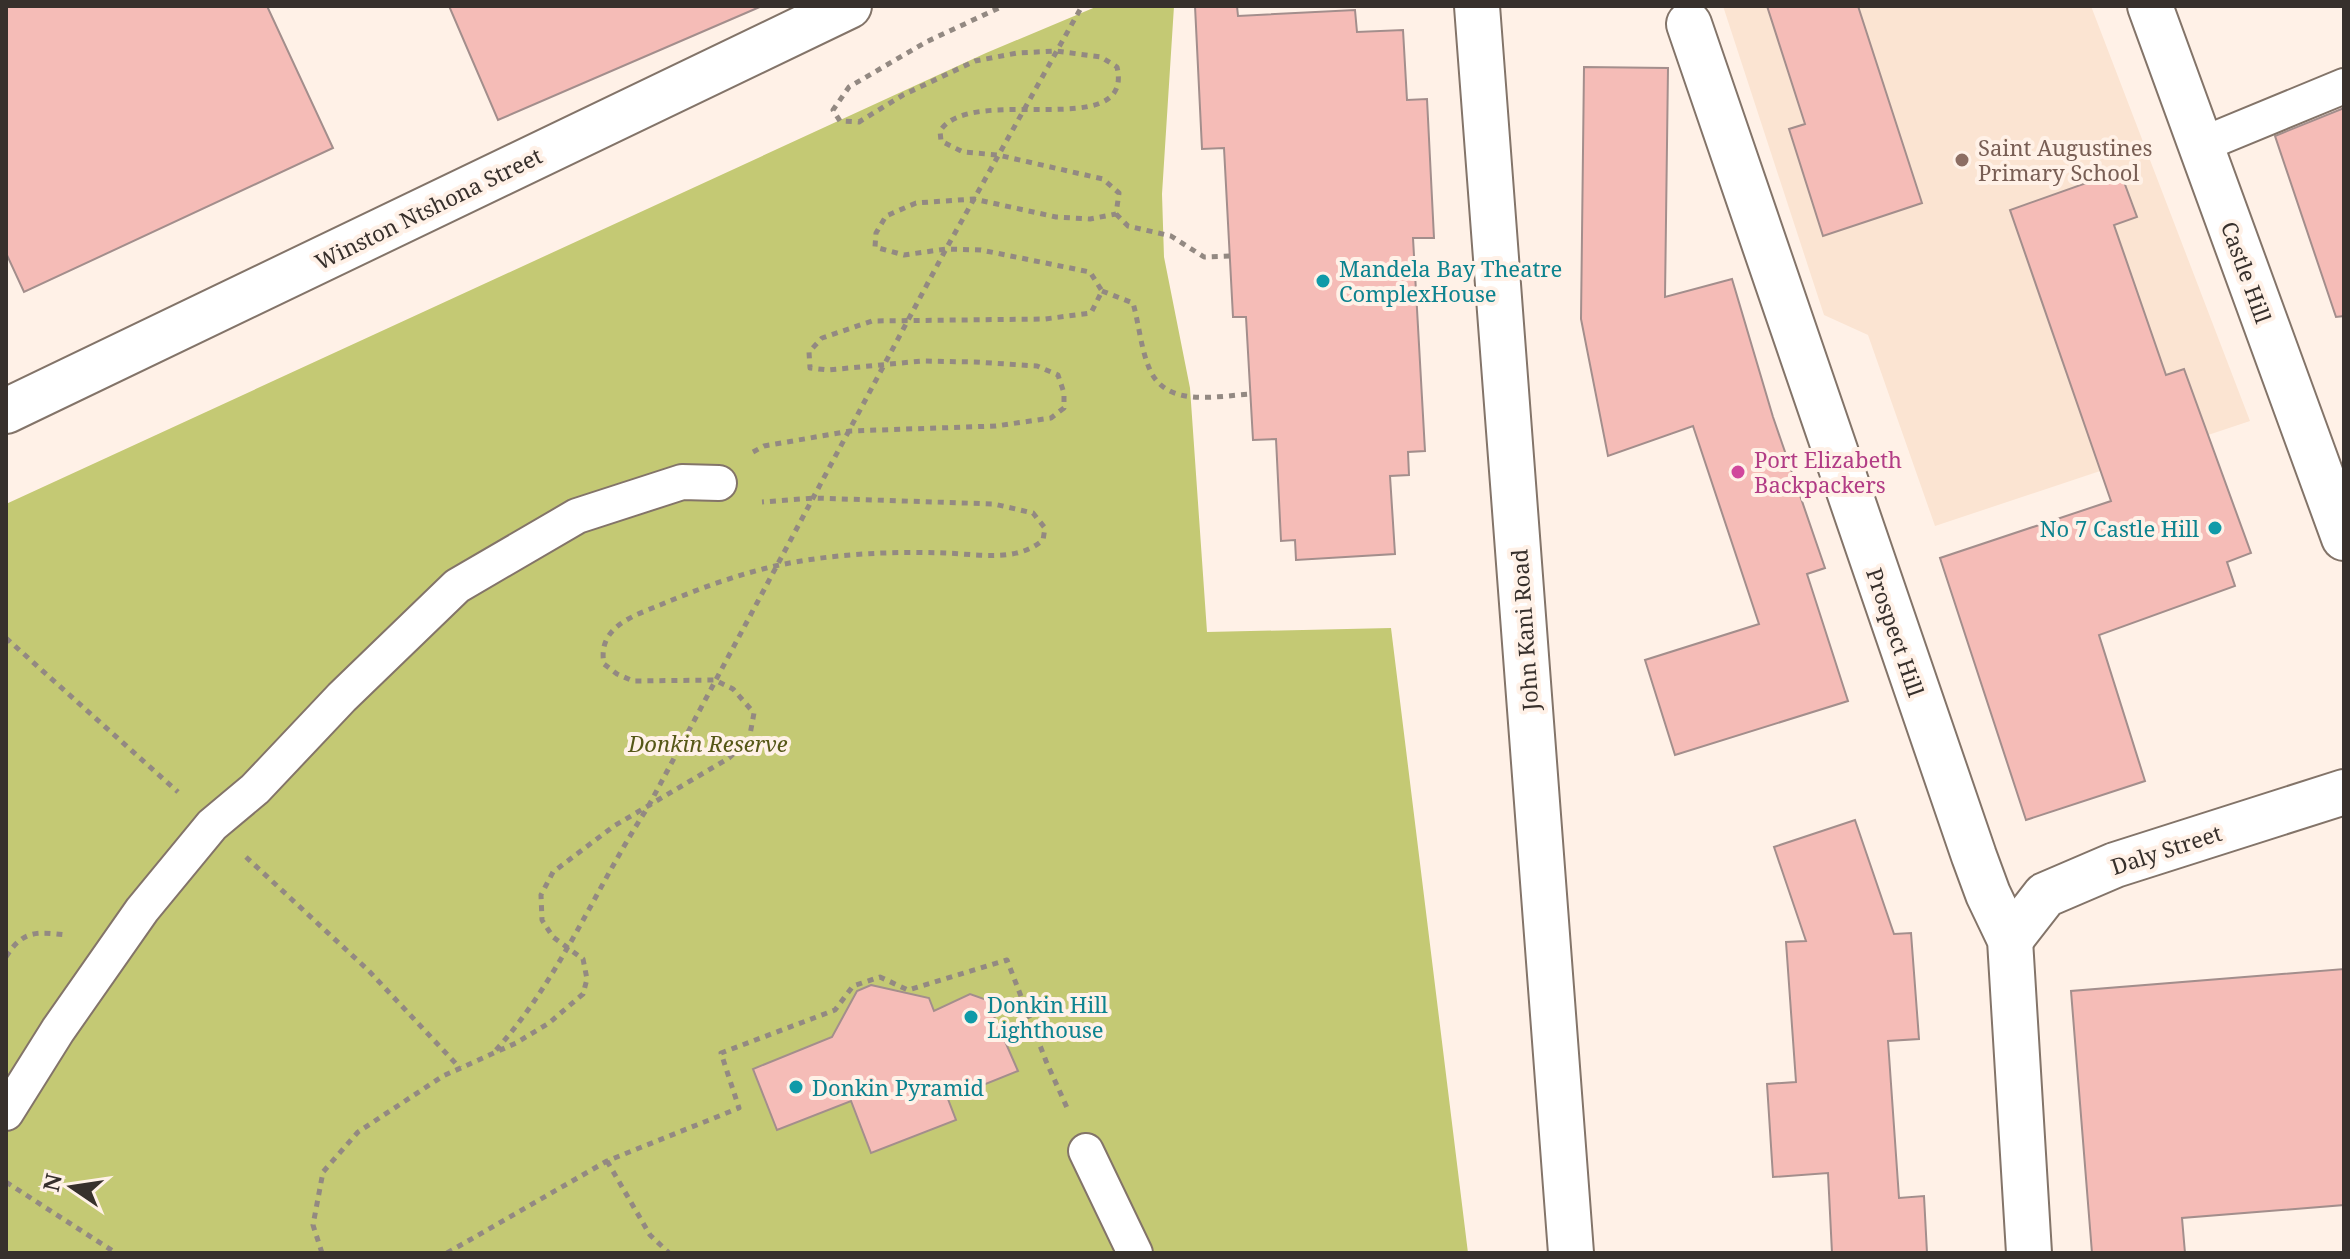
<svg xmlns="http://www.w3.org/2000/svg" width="2350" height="1259" font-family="'Noto Serif',serif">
<rect width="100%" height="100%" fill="#fff1e7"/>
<!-- built -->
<polygon fill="#fbe4d2" points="1723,6 2091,6 2250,421 1935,526 1868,335 1824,315"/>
<!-- green -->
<polygon fill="#c4c974" points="1098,6 1174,6 1162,194 1164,257 1190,388 1207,632 1391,628 1468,1253 6,1253 6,504 986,53"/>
<!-- building -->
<g fill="#f5bcb7" stroke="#a38e8c" stroke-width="2">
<polygon points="6,6 267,6 333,148 24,292 6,253"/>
<polygon points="449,6 762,6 498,120"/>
<polygon points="1195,6 1237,6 1238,16 1355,10 1357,32 1403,30 1407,100 1427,99 1434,238 1413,238 1425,451 1408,452 1409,475 1390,476 1395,554 1296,560 1295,540 1281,541 1276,439 1253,440 1246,317 1233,317 1224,148 1202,149"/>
<polygon points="1767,6 1858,6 1922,203 1823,236 1789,129 1805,124"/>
<polygon points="1584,67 1668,68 1665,297 1732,279 1773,417 1825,568 1807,574 1848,701 1675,755 1645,660 1759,624 1693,426 1608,456 1581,319"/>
<polygon points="2344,108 2344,316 2336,317 2275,136"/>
<polygon points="2120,171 2137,217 2114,225 2166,375 2184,369 2251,553 2227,562 2235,586 2099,635 2145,781 2026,820 1940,558 2111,501 2010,210"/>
<polygon points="1855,820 1894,934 1911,933 1919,1039 1888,1041 1899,1198 1924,1196 1927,1253 1832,1253 1828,1173 1773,1177 1767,1084 1796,1082 1786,942 1806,941 1774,847"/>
<polygon points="2344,969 2344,1205 2182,1218 2185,1253 2092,1253 2071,991"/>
<polygon points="871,985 929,998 934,1011 970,994 987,1000 1018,1071 948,1099 956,1120 871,1153 851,1101 777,1130 753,1069 832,1037 857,991"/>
</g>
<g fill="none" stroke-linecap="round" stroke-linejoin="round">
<!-- lane casing -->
<g stroke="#837469" stroke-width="38">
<g id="lane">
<polyline points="2201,145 2344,86"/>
<polyline points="6,1113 58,1030 142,910 212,825 255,789 342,697 457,586 577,516 682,482 719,483"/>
<polyline points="1086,1151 1135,1253"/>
</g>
</g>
<!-- street casing -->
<g stroke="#837469" stroke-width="48">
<g id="street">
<polyline points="2150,6 2344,538"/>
<polyline points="1689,24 1974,856 1988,894 2010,940 2029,1253"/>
<polyline points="6,411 849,6"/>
<polyline points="2010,940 2045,895 2115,865 2344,792"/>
</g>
</g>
<!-- secondary casing -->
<g stroke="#837469" stroke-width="48">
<polyline id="secondary" points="1477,6 1571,1253"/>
</g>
<!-- path -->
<g stroke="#938982" stroke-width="5" stroke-dasharray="6 6" stroke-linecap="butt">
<polyline points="1116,214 1128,226 1171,236 1204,257 1230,256"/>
<path d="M 1102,291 L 1133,303 C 1139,324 1141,350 1150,370 C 1167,408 1216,396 1251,394"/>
<path d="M 753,452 L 764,446 L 850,431 L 996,426 L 1051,418 L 1064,408 L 1064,393 L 1058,375 L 1037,366 L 975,362 L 922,361 L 828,370 L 810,368 L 809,352 L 822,338 L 872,321 L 1045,319 L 1091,313 L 1102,291 L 1090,272 L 981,250 L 946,249 L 904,255 L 875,247 L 876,233 L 886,216 L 916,203 L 974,199 L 1056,217 L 1090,219 L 1116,214 L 1119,193 L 1103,179 L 998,155 L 963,152 L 941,141 L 940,131 C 971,82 1135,144 1117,67 L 1101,57 L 1056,51 L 1017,53 L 975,61 L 903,95 L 859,122 L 840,121 L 833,110 L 849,87 L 926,42 L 1003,6"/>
<polyline points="6,638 178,792"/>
<polyline points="246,857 368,970 460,1068"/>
<path d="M 6,957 C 23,929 38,932 67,935"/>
<path d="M 496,1050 C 560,979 596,887 648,807 L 946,249 L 1082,6"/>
<polyline points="607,1161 650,1235 669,1253"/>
<polyline points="6,1182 116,1253"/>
<path d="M 322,1253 L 313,1225 L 323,1172 L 358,1132 L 443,1076 L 516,1043 L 549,1023 L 583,994 L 587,979 L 583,959 L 553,937 L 542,920 L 541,895 L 553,872 L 614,826 L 729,758 L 749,740 L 754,713 L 733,689 L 715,680 L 633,681 L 617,674 L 604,664 C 597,627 633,616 660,605 C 698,589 736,575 775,566 C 829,554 890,551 945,553 C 978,554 1016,563 1043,540 L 1045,528 L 1033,513 L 994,504 L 814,498 L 762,502"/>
<polyline points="447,1253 607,1161 739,1108 721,1053 835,1010 853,986 880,977 908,990 1007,960 1046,1061 1068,1110"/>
</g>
<!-- lane -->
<use href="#lane" stroke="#fff" stroke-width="34"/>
<!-- street -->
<use href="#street" stroke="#fff" stroke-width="44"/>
<!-- secondary -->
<use href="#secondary" stroke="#fff" stroke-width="44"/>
</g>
<!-- markers -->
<circle fill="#8d6e63" stroke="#fff1e7" stroke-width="3" cx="1962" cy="160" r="8"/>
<g fill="#0f9aa8" stroke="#fff1e7" stroke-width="3">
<circle cx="1323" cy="281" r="8"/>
<circle cx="2215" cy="528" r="8"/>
<circle cx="971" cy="1017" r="8"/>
<circle cx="796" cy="1087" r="8"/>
</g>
<circle fill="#d1479c" stroke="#fff1e7" stroke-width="3" cx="1738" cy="472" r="8"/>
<g text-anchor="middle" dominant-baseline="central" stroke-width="8" stroke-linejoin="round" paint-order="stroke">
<!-- education labels -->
<g font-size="22" fill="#785e54" stroke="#fff1e7" text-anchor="start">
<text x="1978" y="147">Saint Augustines<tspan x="1978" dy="25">Primary School</tspan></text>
</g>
<!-- street labels -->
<g font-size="22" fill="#37302c" stroke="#fff1e7">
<text transform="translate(428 208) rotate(-26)">Winston Ntshona Street</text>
<text transform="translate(2247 272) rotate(70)">Castle Hill</text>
<text transform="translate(1524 630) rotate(-94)">John Kani Road</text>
<text transform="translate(1896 632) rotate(71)">Prospect Hill</text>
<text transform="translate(2166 849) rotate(-18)">Daly Street</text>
</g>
<!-- culture labels -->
<g font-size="22" fill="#0d838f" stroke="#fff1e7" text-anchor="start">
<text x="1339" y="268">Mandela Bay Theatre<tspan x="1339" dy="25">ComplexHouse</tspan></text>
<text x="2199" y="528" text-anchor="end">No 7 Castle Hill</text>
<text x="987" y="1004">Donkin Hill<tspan x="987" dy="25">Lighthouse</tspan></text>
<text x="812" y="1087">Donkin Pyramid</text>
</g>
<!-- hotel labels -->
<g font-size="22" fill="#b23c85" stroke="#fff1e7" text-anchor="start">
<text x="1754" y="459">Port Elizabeth<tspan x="1754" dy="25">Backpackers</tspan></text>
</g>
<!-- park labels -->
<g font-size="22" font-style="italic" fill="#555717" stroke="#fff1e7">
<text x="708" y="743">Donkin Reserve</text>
</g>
</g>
<!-- border -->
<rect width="2350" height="1259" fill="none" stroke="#37302c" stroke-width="16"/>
<!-- north arrow -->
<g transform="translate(72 1187) rotate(283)" stroke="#fff1e7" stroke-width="6" paint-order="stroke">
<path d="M0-6L14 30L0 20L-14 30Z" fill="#37302c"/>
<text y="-12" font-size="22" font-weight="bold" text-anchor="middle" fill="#37302c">N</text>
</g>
</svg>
